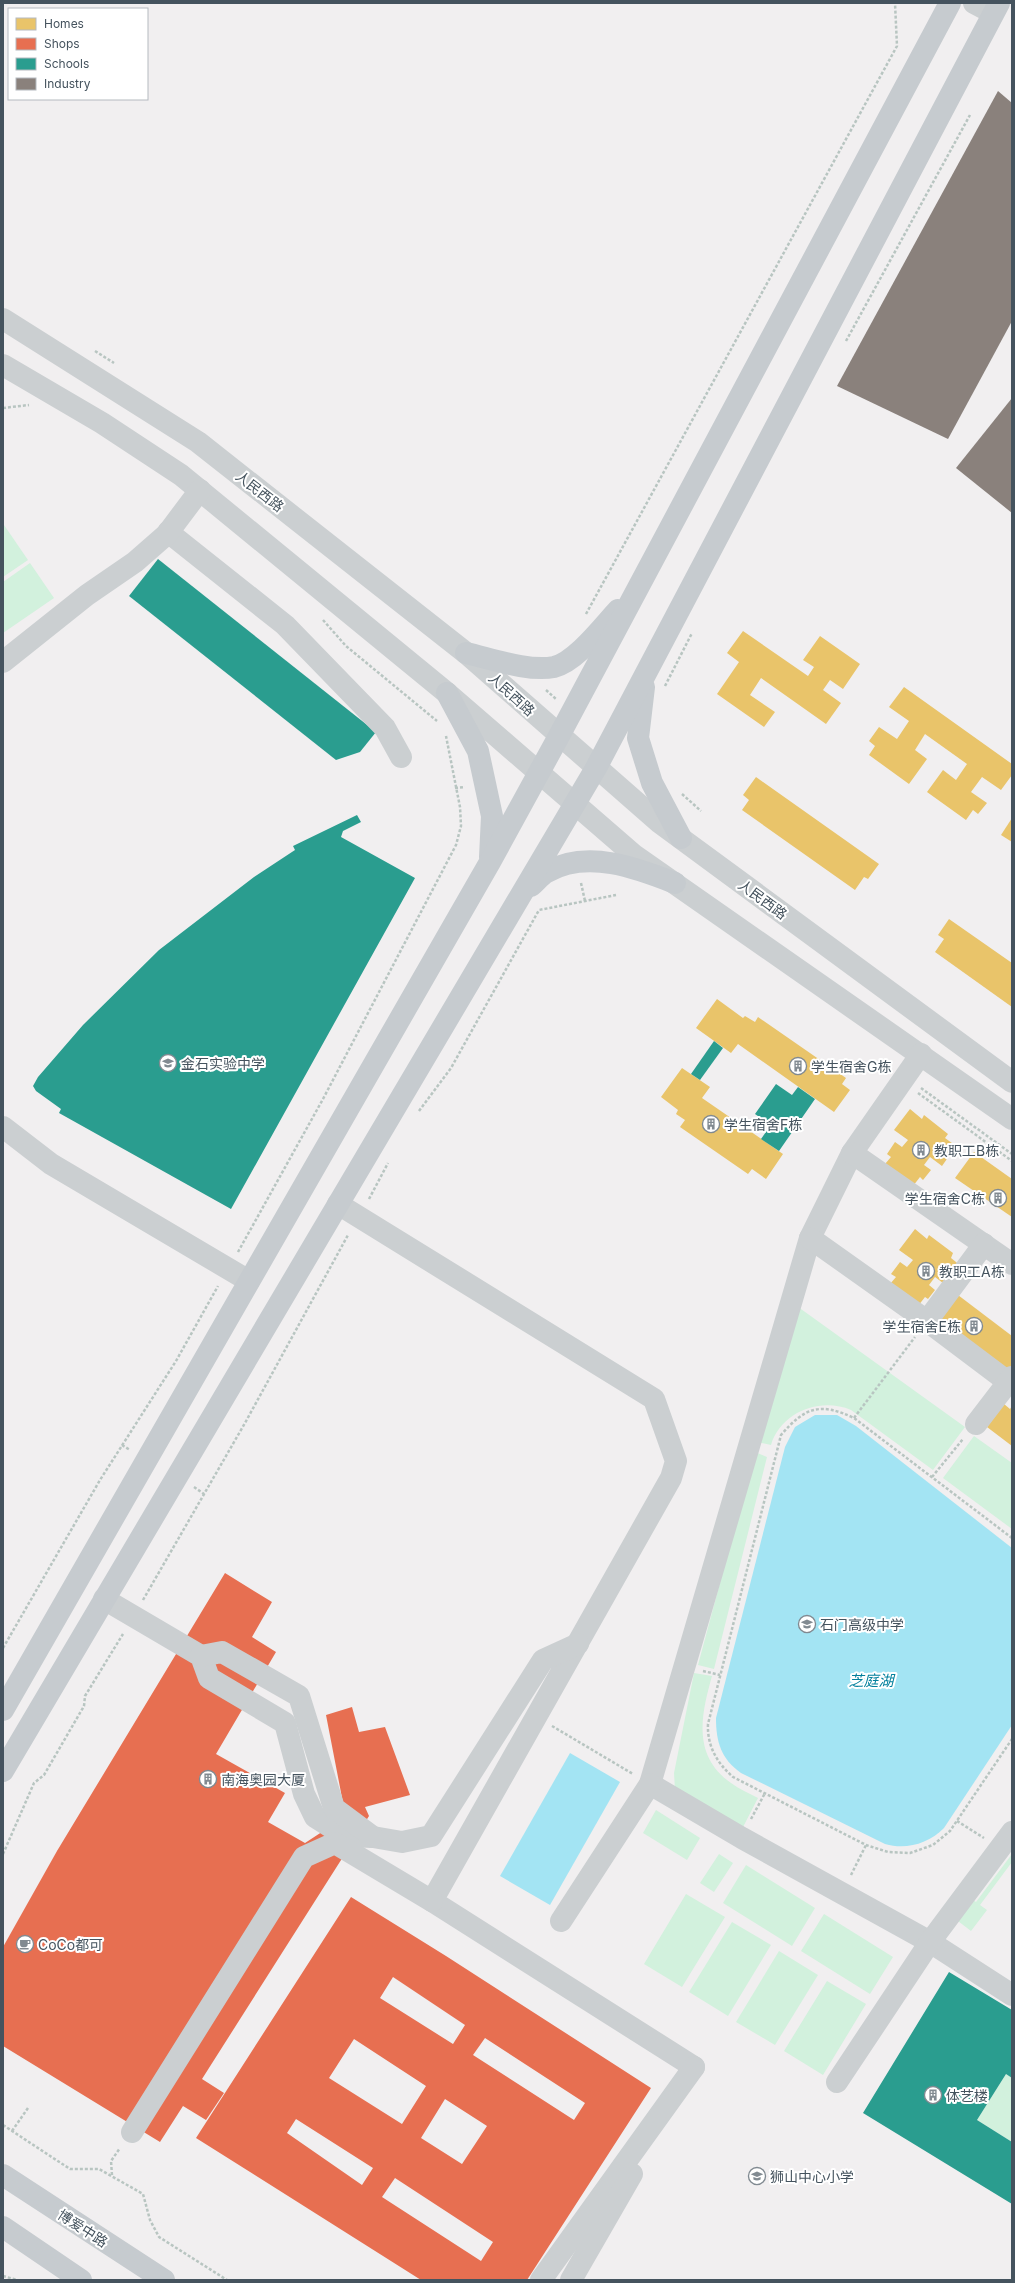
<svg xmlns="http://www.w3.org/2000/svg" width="1015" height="2283" font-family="Inter,'Noto Sans SC',sans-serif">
<rect width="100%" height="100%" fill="#f1eff0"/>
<!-- green -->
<g fill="#d2f1dd">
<polygon points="4,525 28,560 3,577 3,526"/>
<polygon points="30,563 54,598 3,633 3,582"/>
<path d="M 794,1304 L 965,1427 L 933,1470 L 851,1410 C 820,1397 781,1412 771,1445 L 757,1442 Z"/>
<polygon points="974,1436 1012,1463 1012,1529 943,1478"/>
<polygon points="755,1452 767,1457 714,1669 698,1665"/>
<path d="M 694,1673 L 712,1676 C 701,1715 692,1756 731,1783 C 739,1789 749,1793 758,1798 L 742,1829 L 675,1790 L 674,1773 Z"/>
<polygon points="656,1810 700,1838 687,1860 643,1833"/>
<polygon points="719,1854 733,1863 714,1892 700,1883"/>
<polygon points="1012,1854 1012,1862 980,1905 987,1910 971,1931 958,1921 973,1900 976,1902"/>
<polygon points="746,1865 815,1908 792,1946 723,1903"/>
<polygon points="686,1894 725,1917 682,1987 644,1964"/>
<polygon points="824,1914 893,1957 870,1994 801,1951"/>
<polygon points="732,1922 771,1945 728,2016 689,1992"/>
<polygon points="779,1951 818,1975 775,2045 736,2022"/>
<polygon points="827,1981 866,2004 823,2075 784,2051"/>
<polygon points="1006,2074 1012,2078 1012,2142 977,2120"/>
</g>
<!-- water -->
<g fill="#a3e4f3">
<path d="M 815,1415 L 837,1415 L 856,1426 L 1012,1548 L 1012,1725 L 944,1828 C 928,1844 906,1850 885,1844 L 741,1773 C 721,1759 716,1742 716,1718 L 785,1447 L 795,1427 Z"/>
<polygon points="570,1753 620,1782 550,1905 500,1876"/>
</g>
<!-- homes -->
<g fill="#e9c46a">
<polygon points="743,631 808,676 814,667 803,660 820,636 860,664 843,689 830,680 823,690 841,703 826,724 761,678 750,695 775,712 764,727 717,694 739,662 727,653"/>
<polygon points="904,687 1012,764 1012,775 1001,790 982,777 971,792 987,803 978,814 973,810 966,820 927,792 943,770 956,780 967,764 925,734 915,750 927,759 909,784 869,755 875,746 869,741 879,727 897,739 909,721 889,707"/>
<polygon points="756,777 879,864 868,879 864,877 855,890 742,810 749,800 743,795"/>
<polygon points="1012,818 1012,842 1001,835"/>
<polygon points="949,919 1012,963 1012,1007 935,952 944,939 938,935"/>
<polygon points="717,999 743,1018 745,1016 755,1022 758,1017 846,1078 842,1084 850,1090 834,1112 738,1044 731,1053 696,1028"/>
<polygon points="682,1068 710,1087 702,1098 783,1154 766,1179 752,1169 748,1174 680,1127 685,1120 676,1114 678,1110 661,1097"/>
<polygon points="910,1109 922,1119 924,1115 948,1134 945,1138 956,1146 942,1166 930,1157 924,1165 931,1170 923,1180 920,1177 913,1186 885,1164 891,1157 887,1154 895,1142 902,1147 908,1140 894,1130"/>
<polygon points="974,1152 1012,1179 1012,1217 955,1178"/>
<polygon points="915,1229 927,1239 929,1235 953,1253 951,1258 961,1266 947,1286 935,1277 929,1285 935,1290 928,1299 925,1297 918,1306 890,1284 896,1277 891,1274 900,1262 907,1267 913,1260 899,1250"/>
<polygon points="954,1292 1012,1336 1012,1372 936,1316"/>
<polygon points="1004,1404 1010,1409 1012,1406 1012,1446 987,1427"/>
</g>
<!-- shops -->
<g fill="#e76f51" fill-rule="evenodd">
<polygon points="225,1573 272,1602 252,1637 276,1652 216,1754 285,1793 268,1822 305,1843 331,1826 344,1808 326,1715 352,1707 359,1732 385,1727 410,1795 365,1807 369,1816 202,2079 224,2093 206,2120 183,2106 160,2142 3,2046 3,1947 57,1851"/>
<path d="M 351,1897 L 446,1956 L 651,2088 L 527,2280 L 421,2280 L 196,2138 ZM 393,1977 L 465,2025 L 453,2044 L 380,1998 ZM 485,2038 L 585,2103 L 574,2120 L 473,2055 ZM 354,2039 L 426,2086 L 402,2124 L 329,2078 ZM 445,2099 L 487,2126 L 462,2164 L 421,2138 ZM 296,2119 L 373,2168 L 362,2185 L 287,2133 ZM 395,2178 L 493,2242 L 481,2261 L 382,2197 Z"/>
</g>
<!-- schools -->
<g fill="#2a9d8f">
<polygon points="158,559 376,732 360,752 336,760 129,596"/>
<polygon points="357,815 361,822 343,831 341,837 415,878 231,1209 59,1113 61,1109 36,1091 33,1086 38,1077 83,1025 159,950 254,877 295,850 293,846"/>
<polygon points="714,1041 723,1048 700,1080 691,1074"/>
<polygon points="776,1084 792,1095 798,1087 815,1099 779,1151 761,1139 771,1125 755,1114"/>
<polygon points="949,1972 1012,2010 1012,2078 1006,2074 977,2120 1012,2142 1012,2204 863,2113"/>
</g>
<!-- industry -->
<g fill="#8a817c">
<polygon points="998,91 1012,103 1012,321 948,439 837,386"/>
<polygon points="1012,398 1012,513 956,468"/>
</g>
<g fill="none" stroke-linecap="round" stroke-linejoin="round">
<!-- path -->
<g stroke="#b8c5c1" stroke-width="2.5" stroke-dasharray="3 2" stroke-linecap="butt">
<polyline points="846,341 970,115"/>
<polyline points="95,351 114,363"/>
<polyline points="3,408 29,405"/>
<polyline points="586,614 897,46 895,3"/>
<polyline points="323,620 346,646 437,721"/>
<polyline points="665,686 692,633"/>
<polyline points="546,690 556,699"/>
<polyline points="455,788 465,787"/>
<polyline points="682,794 701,811"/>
<polyline points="581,883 585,901"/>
<polyline points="921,1088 1012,1154"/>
<polyline points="918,1093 1012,1161"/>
<polyline points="419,1111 451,1068 539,910 616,895"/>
<polyline points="369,1199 388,1163"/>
<polyline points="238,1252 323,1099 456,845 461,826 460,807 446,736"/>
<polyline points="854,1418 915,1337"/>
<polyline points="122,1445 130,1450"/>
<polyline points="932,1477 963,1439"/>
<polyline points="194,1487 204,1494"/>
<path d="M 1012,1538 L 854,1418 C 820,1402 805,1407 781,1435 L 708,1724 C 707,1746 717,1763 733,1777 L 866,1845 L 888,1852 L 910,1853 L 933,1845 L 950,1831 L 1012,1739"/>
<polyline points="143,1600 245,1423 348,1235"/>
<polyline points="3,1648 100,1480 176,1361 218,1286"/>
<polyline points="703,1671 720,1675"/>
<polyline points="552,1726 633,1774"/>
<polyline points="751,1819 765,1793"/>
<polyline points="957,1821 984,1838"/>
<polyline points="3,1854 34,1783 44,1775 84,1706 85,1696 123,1634"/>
<polyline points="851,1875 866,1845"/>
<polyline points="3,2125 70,2169 99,2169 143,2194 150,2220 159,2237 227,2280"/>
<polyline points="12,2131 28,2108"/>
<polyline points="112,2175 111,2161 120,2148"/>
<polyline points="3,2276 17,2280"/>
</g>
<!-- minor -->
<g stroke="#cbcfd1" stroke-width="22">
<polyline points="974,3 993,13"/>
<polyline points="3,319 198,442 466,653 660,823 1012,1082"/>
<polyline points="3,365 102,423 181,475 447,693 634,855 1012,1119"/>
<polyline points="168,532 285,625 385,728 401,757"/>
<polyline points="3,662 87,595 135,562 167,534 200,490"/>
<polyline points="921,1054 852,1153 810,1238 650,1784 742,1838 930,1942 1012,1995"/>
<polyline points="3,1127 51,1164 249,1281"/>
<polyline points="852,1153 1012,1264"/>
<polyline points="338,1204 654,1399 676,1461 671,1478 432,1901 694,2067"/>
<polyline points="810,1238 927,1321 1012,1385"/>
<polyline points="927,1321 984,1244"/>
<polyline points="976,1424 1012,1377"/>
<polyline points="104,1599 201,1656 209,1678 285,1723 304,1794 315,1817 345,1836 373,1837 402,1842 431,1836 543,1660 578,1644"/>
<polyline points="201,1656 222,1652 299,1696 334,1808 373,1837"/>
<polyline points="561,1921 650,1784"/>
<polyline points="837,2082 930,1942 1012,1832"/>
<polyline points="132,2132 304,1857 335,1843 432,1901"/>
<polyline points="541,2280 694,2067"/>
<polyline points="571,2280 632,2174"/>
</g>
<!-- major -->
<g stroke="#c6cbcf" stroke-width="22">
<path d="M 466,653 C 492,659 529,672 554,667 C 576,662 603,626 618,610"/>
<polyline points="644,687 638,738 652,783 681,838"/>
<polyline points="447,693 478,751 492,816 490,857"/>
<path d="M 531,886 C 536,882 541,875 547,872 C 587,849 637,868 675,883"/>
<polyline points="3,1710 490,862 559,736 950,3"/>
<polyline points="3,1771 596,768 999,3"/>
<polyline points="3,2175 164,2280"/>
<polyline points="3,2227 81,2280"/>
</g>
</g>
<!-- icons -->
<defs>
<g id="school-ring" transform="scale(0.9)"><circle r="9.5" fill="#fff" stroke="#818a91" stroke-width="1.5"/><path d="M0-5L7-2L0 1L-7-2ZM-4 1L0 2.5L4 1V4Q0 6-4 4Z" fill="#818a91"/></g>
<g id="building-ring" transform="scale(0.9)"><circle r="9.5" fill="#fff" stroke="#818a91" stroke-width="1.5"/><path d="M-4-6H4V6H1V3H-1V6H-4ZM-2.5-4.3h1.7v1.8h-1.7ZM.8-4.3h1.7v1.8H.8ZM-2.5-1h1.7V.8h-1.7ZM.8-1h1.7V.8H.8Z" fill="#818a91"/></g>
<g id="cafe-ring" transform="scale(0.9)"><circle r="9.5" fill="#fff" stroke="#818a91" stroke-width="1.5"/><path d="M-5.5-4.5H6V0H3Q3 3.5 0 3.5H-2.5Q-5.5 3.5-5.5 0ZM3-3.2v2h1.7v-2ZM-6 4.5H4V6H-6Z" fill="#818a91"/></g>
</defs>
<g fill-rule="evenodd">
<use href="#school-ring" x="168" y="1063"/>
<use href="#building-ring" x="798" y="1066"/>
<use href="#building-ring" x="711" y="1124"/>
<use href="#building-ring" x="921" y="1150"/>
<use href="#building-ring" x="998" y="1198"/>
<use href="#building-ring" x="926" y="1271"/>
<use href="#building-ring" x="974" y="1326"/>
<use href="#school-ring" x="807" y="1624"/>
<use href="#building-ring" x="208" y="1779"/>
<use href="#cafe-ring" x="25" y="1944"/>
<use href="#building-ring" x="933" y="2095"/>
<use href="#school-ring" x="757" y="2176"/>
</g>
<g text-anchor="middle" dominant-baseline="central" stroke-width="4" stroke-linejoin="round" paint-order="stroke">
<!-- street labels -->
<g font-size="14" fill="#45535e" stroke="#fff">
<text transform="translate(260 491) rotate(38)">人民西路</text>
<text transform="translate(512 694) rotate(42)">人民西路</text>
<text transform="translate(763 899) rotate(36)">人民西路</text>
<text transform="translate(83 2228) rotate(33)">博爱中路</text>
</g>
<!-- poi labels -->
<g font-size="14" fill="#45535e" stroke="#fff" text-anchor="start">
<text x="181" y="1063">金石实验中学</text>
<text x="811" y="1066">学生宿舍G栋</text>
<text x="724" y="1124">学生宿舍F栋</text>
<text x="934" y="1150">教职工B栋</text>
<text x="985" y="1198" text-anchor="end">学生宿舍C栋</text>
<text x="939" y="1271">教职工A栋</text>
<text x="961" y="1326" text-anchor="end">学生宿舍E栋</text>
<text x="820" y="1624">石门高级中学</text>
<text x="221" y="1779">南海奥园大厦</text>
<text x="38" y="1944">CoCo都可</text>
<text x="946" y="2095">体艺楼</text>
<text x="770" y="2176">狮山中心小学</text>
</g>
<!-- water labels -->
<g font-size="15" font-style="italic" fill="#03809d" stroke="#fff">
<text x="871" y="1680">芝庭湖</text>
</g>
</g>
<!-- border -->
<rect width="1015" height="2283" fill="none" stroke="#45535e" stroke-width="8"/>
<!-- legend -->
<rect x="8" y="8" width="140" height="92" fill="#ffffff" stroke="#b5babf"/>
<rect x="16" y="18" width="20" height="12" fill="#e9c46a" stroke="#b5babf"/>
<text x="44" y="28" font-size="12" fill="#45535e">Homes</text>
<rect x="16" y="38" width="20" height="12" fill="#e76f51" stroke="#b5babf"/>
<text x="44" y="48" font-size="12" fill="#45535e">Shops</text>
<rect x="16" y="58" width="20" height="12" fill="#2a9d8f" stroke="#b5babf"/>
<text x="44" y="68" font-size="12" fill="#45535e">Schools</text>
<rect x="16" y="78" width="20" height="12" fill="#8a817c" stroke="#b5babf"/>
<text x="44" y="88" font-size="12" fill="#45535e">Industry</text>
</svg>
